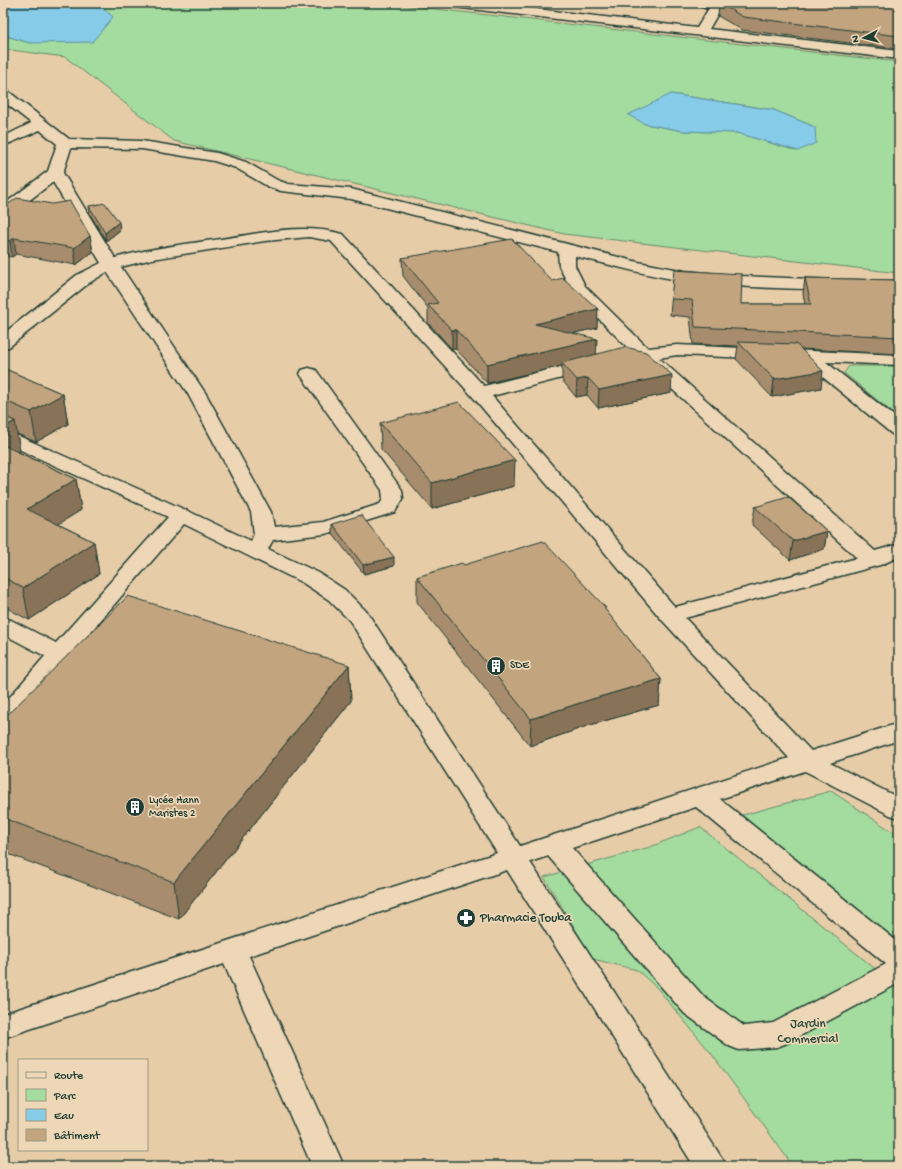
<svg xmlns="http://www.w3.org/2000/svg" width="902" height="1169" font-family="'Gochi Hand',sans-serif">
<rect width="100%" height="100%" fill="#e7cca8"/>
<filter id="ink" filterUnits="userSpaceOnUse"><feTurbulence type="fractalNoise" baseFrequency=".025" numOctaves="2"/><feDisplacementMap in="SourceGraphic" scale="8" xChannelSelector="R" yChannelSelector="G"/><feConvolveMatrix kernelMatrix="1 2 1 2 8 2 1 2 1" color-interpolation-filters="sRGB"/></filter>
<g filter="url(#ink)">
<!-- green -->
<g fill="#a4db9e" stroke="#628c69" fill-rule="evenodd">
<path d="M 98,3 L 383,3 L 899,62 L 899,273 L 564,234 L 174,141 L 65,57 L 3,49 L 3,35 L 30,43 L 113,17 ZM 671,94 L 774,110 L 815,127 L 797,151 L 737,133 L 684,131 L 645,124 Z"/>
<polygon points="849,366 893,366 899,368 899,418 844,373"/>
<polygon points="831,791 899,836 899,950 732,818"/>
<polygon points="700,827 899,988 899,1166 793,1166 711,1053 657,988 637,970 593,959 544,877 650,847"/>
</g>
<!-- water -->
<g fill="#86cbe8" stroke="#5d92a0">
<polygon points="3,3 98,3 113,17 92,42 30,43 3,35"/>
<polygon points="671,94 774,110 815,127 816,143 798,151 737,133 684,131 645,124 628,115"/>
</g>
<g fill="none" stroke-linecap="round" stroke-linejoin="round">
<!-- minor casing -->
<g stroke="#1f3d34" stroke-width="3">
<g id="minor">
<polygon points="448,3 486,3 697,28 712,3 724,3 709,29 899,51 899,59 454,7"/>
<path d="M 3,90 L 8,91 L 69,139 L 142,141 L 217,153 L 246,162 L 277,180 L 288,184 L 351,189 L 638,262 L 685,271 L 741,276 L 834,280 L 840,281 L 842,285 L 840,289 L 834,290 C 784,288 734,288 685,281 C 648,276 611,265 575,256 L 575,266 L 585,286 L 648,348 L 677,345 L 899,355 L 899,365 L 826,362 L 899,420 L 899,436 L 892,434 L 802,360 L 677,355 L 659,358 L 875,551 L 899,544 L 899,557 L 880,565 L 685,618 L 811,751 L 899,723 L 899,740 L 830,763 L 899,798 L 899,818 L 890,815 L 805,771 L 720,799 L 899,943 L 899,983 L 787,1043 L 777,1047 L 739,1050 L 729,1046 L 684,1013 L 548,856 L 530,862 L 727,1166 L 694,1166 L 507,870 L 249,956 L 344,1166 L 312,1166 L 224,964 L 3,1038 L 3,1014 L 497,853 L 350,621 L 329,600 L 303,583 L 184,524 L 67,659 L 12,727 L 3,729 L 3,705 L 45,656 L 3,634 L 3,618 L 11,620 L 56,643 L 168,517 L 3,442 L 3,429 L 188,511 L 251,541 L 254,534 L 251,512 L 188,394 L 107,272 L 89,283 L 9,347 L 3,348 L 3,334 L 77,275 L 101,263 L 53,182 L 9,216 L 3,218 L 3,205 L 48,171 L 57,144 L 40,130 L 3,146 L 3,137 L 31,123 L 3,101 ZM 71,148 L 142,149 L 214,161 L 236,168 L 267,186 L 281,191 L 351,199 L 558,252 L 559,266 L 572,292 L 630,350 L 625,355 L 628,359 L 640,360 L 857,558 L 675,607 L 492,396 L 597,369 L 600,365 L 597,361 L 591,359 L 484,386 L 343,234 C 301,223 263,233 221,239 C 186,244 150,248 115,258 L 63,173 ZM 309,237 L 331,241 L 473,397 L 662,620 L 789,758 L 520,846 L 367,612 L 345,590 L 319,573 L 268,549 L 273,540 L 325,534 L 395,512 L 403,499 L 402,490 L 316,370 L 309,368 L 302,370 L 300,374 L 382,490 L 383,499 L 380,504 L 323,522 L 274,527 L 271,512 L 206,394 L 121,267 L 152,259 L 265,241 ZM 696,807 L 886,964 L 773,1023 L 744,1026 L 704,997 L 572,848 Z"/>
</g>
</g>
<!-- minor -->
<use href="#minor" fill="#edd7b6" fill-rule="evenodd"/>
</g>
<!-- wall -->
<g fill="#a78d6d" stroke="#1f3d34">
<polygon points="695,3 711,3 706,10"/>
<polygon points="719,3 899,3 899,49 742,30 718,16"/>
<polygon points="89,206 120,230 106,241 90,214"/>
<polygon points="3,208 90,236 93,252 76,265 16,254 12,257 3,255"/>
<polygon points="402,258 552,281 597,328 574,333 596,354 671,393 598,408 587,395 576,397 562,380 562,366 487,383 456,349 452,349 428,323 428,308 403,276"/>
<polygon points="674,270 741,304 805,304 803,294 805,278 899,280 899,354 802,349 821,388 772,397 736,359 738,346 693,344 690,317 670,315"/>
<polygon points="3,368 63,394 68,424 36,442 17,434 20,451 19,452 76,479 81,510 58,524 94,542 99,574 29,620 3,606"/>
<polygon points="380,423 514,486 432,509 381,449"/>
<polygon points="755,507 827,531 824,549 790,560 752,525"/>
<polygon points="332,524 394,566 364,574 332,533"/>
<polygon points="464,565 606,611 661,679 659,705 587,726 530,746 417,602 417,577"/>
<polygon points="349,665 351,701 179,919 3,852 3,719"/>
</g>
<!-- shaded-wall -->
<g fill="#887359" stroke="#1f3d34">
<polygon points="707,3 711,3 706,10"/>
<polygon points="119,222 120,230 106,241 105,233"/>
<polygon points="90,236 93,252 76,265 74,248"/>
<polygon points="14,238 16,254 12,257 10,241"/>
<polygon points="598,309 597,328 534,342 535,324"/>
<rect x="452" y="330" width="4" height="19"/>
<polygon points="597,339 596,358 562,363 562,366 487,383 487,364"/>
<polygon points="823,371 821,388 772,397 774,379"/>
<polygon points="672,375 671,393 598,408 599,390"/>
<polygon points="588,378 587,395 576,397 577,380"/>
<polygon points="63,394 68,424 36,442 31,412"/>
<polygon points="15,421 20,451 3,461 3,428"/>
<polygon points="515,460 514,486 432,509 432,483"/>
<polygon points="76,479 81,510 32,541 27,509"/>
<polygon points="827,531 824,549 790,560 793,541"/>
<polygon points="94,542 99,574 29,620 23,588"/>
<polygon points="394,557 394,566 364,574 363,565"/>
<polygon points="349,665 351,701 179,919 174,882"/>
<polygon points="661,679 659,705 587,726 530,746 531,719 589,700"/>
</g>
<!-- building -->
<g fill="#c2a47f" stroke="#1f3d34">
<polygon points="719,3 899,3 899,36 743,17"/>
<polygon points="17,198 52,204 70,201 90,236 74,248 14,238 10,241 3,239 3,208"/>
<polygon points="105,203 119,222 105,233 89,206"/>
<polygon points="512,239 552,281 563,278 598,309 535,324 597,339 487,364 456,330 452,330 428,305 438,303 402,258"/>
<polygon points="674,270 742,274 741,304 811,304 805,278 899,280 899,337 695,327 692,300 671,299"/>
<polygon points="738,342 796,344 823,371 774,379"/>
<polygon points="625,347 646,352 672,375 599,390 588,378 577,380 562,363"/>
<polygon points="3,368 63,394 31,412 3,400"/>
<polygon points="459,402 515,460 432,483 380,423"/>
<polygon points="3,416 15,421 3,428"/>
<polygon points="3,445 76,479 27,509 94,542 23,588 3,577"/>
<polygon points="788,497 827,531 793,541 755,507"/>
<polygon points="361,515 394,557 363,565 332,524"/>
<polygon points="543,541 606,608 604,608 661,679 589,700 531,719 417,577 462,563 464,565"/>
<polygon points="128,596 349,665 174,882 3,818 3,719"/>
</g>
</g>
<!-- icons -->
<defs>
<g id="building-disc" transform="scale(1)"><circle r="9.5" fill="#1f3d34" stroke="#edd7b6"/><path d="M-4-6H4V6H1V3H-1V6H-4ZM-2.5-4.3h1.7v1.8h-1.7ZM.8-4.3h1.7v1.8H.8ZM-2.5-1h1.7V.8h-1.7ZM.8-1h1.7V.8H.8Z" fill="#fff"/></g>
<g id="pharmacy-disc" transform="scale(1)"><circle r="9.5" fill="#1f3d34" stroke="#edd7b6"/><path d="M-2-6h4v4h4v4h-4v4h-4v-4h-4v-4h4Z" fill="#fff"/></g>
</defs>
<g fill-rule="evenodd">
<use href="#building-disc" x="496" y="666"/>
<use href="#building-disc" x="135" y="807"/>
<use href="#pharmacy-disc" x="466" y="918"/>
</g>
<g text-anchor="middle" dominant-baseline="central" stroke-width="3.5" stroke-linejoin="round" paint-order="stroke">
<!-- poi labels -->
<g font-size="11" fill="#1f3d34" stroke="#edd7b6" text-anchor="start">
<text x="510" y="666">SDE</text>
<text x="149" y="801">Lycée Hann<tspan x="149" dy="13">Maristes 2</tspan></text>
</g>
<!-- near-poi labels -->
<g font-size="13" fill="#1f3d34" stroke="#edd7b6" text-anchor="start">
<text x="480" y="918">Pharmacie Touba</text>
</g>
<!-- near-park labels -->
<g font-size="13" fill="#2c4d3f" stroke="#edd7b6">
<text x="808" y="1024">Jardin<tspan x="808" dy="15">Commercial</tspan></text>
</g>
</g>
<!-- margin -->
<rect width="902" height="1169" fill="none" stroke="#edd7b6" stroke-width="16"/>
<rect x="8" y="8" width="886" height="1153" fill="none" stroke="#1f3d34" stroke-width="1.5" filter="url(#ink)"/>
<!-- legend -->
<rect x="18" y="1059" width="130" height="92" fill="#edd7b6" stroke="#9b9982"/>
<rect x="26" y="1072" width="20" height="6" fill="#edd7b6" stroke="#9b9982"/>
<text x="54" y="1079" font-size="12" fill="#1f3d34">Route</text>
<rect x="26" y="1089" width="20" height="12" fill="#a4db9e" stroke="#9b9982"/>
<text x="54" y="1099" font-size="12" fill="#1f3d34">Parc</text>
<rect x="26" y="1109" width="20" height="12" fill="#86cbe8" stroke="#9b9982"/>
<text x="54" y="1119" font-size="12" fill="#1f3d34">Eau</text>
<rect x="26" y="1129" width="20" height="12" fill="#c2a47f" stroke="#9b9982"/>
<text x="54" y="1139" font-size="12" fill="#1f3d34">Bâtiment</text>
<!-- north arrow -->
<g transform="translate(864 38) rotate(263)" stroke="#edd7b6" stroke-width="3" paint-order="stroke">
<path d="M0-3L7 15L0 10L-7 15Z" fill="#1f3d34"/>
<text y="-6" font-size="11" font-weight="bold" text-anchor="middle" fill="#1f3d34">N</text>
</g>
</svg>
